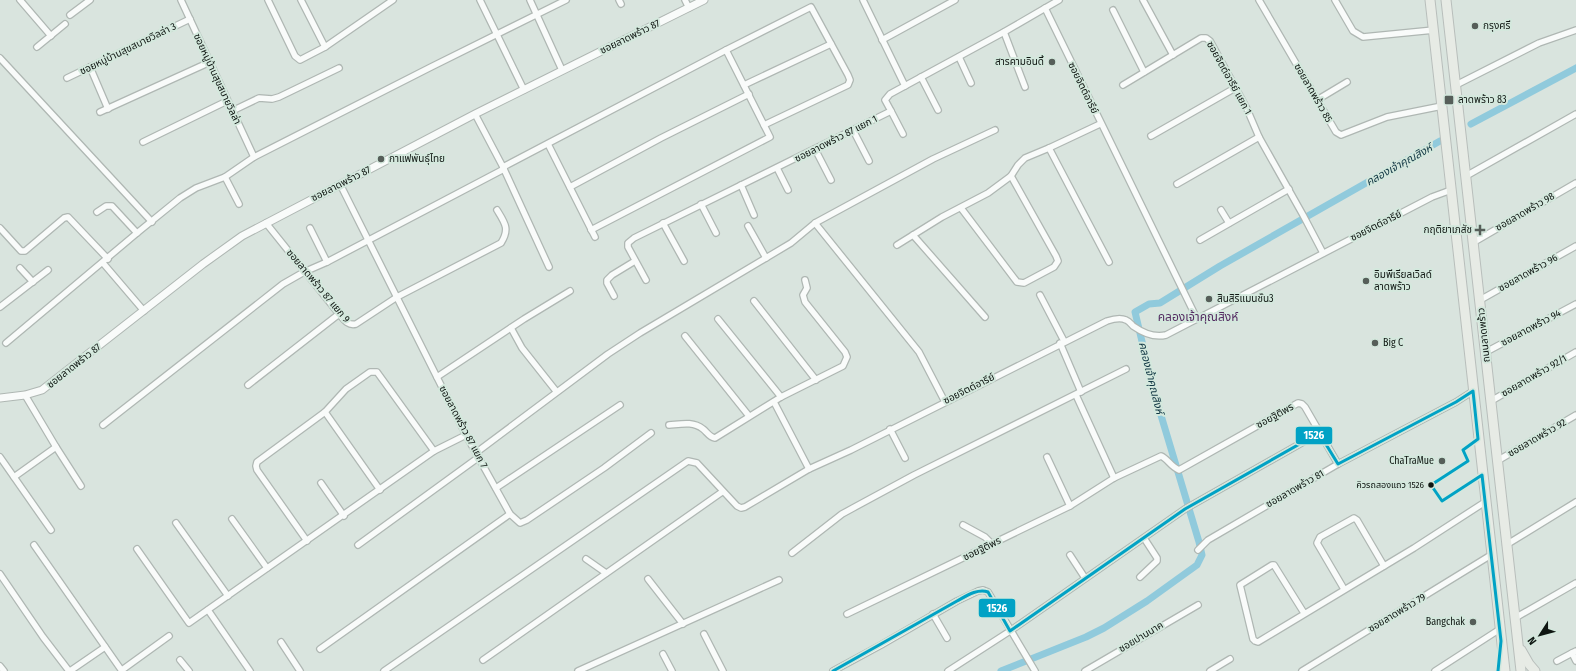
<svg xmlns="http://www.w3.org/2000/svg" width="1576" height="671" font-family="'Fira Sans Condensed','Noto Sans Thai',sans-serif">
<rect width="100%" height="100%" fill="#d9e4de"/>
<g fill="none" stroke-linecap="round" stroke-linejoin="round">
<!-- canal -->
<g stroke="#90cadc" stroke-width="7">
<polyline points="1471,124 1576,68"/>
<polyline points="1001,671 1086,637 1104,628 1147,601 1197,565 1202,555 1199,542 1154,392 1135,312 1149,304 1160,303 1220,266 1440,141"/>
</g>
<!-- minor casing -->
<g stroke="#afb7b3" stroke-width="8">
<g id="minor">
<polyline points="20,0 51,36"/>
<polyline points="181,0 254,157"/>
<polyline points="268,0 295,56 300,60 325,47 393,0"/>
<polyline points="301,0 325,47"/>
<polyline points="480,0 524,90"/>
<polyline points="530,0 562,70"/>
<polyline points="619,0 621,4"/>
<polyline points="685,0 689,8"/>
<polyline points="863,0 905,86"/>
<polyline points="1143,0 1173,55"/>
<polyline points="1259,0 1336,132 1341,135 1387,117 1442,106"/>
<polyline points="1335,0 1353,31 1363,37 1434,30"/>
<polyline points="1045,8 1197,319"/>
<polyline points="1113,10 1144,72"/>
<polyline points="70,15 90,0"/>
<polyline points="1004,32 1025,87"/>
<polyline points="882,40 955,0"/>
<polyline points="37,47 65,24"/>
<polyline points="959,57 971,83"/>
<polyline points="0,58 152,222"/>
<polyline points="90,67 108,109"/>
<polyline points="921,77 938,110"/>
<polyline points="67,78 190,19"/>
<polyline points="744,85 831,44"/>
<polyline points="1123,85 1201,38 1206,38 1210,41 1247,109 1259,137 1303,215 1323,253"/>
<polyline points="1456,85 1539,43 1576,30"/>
<polyline points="1317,100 1347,82"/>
<polyline points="232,111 259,98 272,99 279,97 339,68"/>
<polyline points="891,111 903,134"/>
<polyline points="100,112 210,62"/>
<polyline points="475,114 503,167 549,267"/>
<polyline points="853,130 869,161"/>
<polyline points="1151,136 1235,88"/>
<polyline points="143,142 227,101"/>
<polyline points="548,144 595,237"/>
<polyline points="1049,148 1109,262"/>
<polyline points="815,149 831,180"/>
<polyline points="503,167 726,50 811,7 848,75 850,80 848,85 764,125"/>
<polyline points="777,168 788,190"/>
<polyline points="1466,176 1576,114"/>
<polyline points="225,177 239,204"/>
<polyline points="340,184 466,435 510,514 520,523 527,520 604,468 651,433"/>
<polyline points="1177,184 1259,137"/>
<polyline points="741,185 754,215"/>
<polyline points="570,187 661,138 749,94"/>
<polyline points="701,204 716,233"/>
<polyline points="961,208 1017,282 1024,283 1054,267 1058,261 1056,256 1011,176"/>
<polyline points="1221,210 1229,223"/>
<polyline points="97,212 106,206 112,206 137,233"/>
<path d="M 266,223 L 339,314 C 344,320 348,326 356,324 L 397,297 L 501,243 C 510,229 505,223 497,210"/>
<polyline points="663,223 684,261"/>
<polyline points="815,223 919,352 945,402"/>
<polyline points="748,226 766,258"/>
<polyline points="0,228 21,251 25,251 64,218 68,217 108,259"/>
<polyline points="310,228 327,262"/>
<polyline points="591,230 770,137 726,50"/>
<polyline points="913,235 985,317"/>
<polyline points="1200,240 1289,189"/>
<polyline points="1474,242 1576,183"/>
<polyline points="897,245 942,217 988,193 1011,176 1018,165 1025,158 1049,148 1100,124"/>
<polyline points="103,263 144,311"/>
<polyline points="20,268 33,282"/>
<polyline points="646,280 628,247 628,243 634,238 891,111 885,100 890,94 1004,32 1059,0"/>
<polyline points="1040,295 1064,341"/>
<polyline points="614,296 607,283 607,280 612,275 635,261"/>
<polyline points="1480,300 1576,246"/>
<polyline points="754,301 816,380"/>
<polyline points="0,307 48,270"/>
<polyline points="718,319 781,397"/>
<polyline points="511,328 522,348 556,391"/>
<polyline points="685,336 749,416"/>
<polyline points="6,343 137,233 180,198 196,188 225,177 254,157 431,67 566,0"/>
<polyline points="1060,343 1081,392"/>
<polyline points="1486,352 1576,304"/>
<polyline points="437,377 524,319 570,291"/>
<polyline points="248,385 339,314"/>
<polyline points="25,395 56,447 81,486"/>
<polyline points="1076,395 1114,478"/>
<polyline points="1491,401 1576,352"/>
<polyline points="774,402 809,469"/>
<polyline points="325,412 380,490"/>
<polyline points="103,425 283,284 304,272 327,262 504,169"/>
<path d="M 669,425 C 681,424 693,421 703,429 C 707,432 709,437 715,438 L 781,397 L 843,366 L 847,357 L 845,352 L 805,302 L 803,295 L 807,288 L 805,280"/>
<polyline points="890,429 905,458"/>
<polyline points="477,452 608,354 640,333 791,243 815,223 933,159 995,130"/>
<polyline points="0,457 51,530"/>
<polyline points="1047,457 1070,506"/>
<polyline points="1497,461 1576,415"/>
<polyline points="14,477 56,447"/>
<polyline points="321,483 344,516"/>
<polyline points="496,488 620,405"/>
<polyline points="232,519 267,568"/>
<polyline points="176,523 228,596"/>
<polyline points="963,525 985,537 992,544"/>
<polyline points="307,541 257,470 256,466 257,462 325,412 346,389 370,372 377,372 434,451"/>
<polyline points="34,545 122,671"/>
<polyline points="358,545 479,457"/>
<polyline points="1506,545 1576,502"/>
<polyline points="137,549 189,623 434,451 466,435"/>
<polyline points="1198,550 1208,540 1338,464 1456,402 1473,391"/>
<polyline points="792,553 842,514 853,508 914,475 1126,369"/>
<polyline points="1070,555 1085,578"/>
<polyline points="586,559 606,573"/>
<polyline points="0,574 43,637 69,671"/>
<polyline points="1140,577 1157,561 1157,558 1144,538"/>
<polyline points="648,579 683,624"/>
<polyline points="1344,589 1317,543 1320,537 1354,518 1357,520 1384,566"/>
<polyline points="208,610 250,671"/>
<polyline points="1304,613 1274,565 1272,565 1240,585 1253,639 1255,641 1258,642 1414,548 1485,502"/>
<path d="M 847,614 L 1070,506 L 1114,478 L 1161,456 C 1168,459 1170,466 1179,470 L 1298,403 L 1302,404 L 1305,407 L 1338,464"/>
<polyline points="933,614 947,638"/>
<polyline points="1515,618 1576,583"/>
<polyline points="704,634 723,671"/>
<polyline points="281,642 300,671"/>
<polyline points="320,649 510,514"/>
<polyline points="1576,651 1572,653 1576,661"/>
<polyline points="663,654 672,671"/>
<polyline points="180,660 189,671"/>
<polyline points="483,660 722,492"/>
<polyline points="1557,661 1572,653"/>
<polyline points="0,666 4,671"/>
<polyline points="122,670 169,636"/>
<polyline points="70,671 105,647"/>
<path d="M 384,671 L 688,461 L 697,463 L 737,506 L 741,508 L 745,507 L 809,469 L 851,450 L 1107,321 C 1113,319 1120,317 1126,320 C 1129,321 1131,324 1133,326 C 1143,333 1154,338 1166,335 L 1432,197 L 1451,190"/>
<polyline points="578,671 779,580"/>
<polyline points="833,671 881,645 957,601 978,591 983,590 988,592 1035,671"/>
<polyline points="948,671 1010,631 1185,509 1319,433"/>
<polyline points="1085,671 1198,605"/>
<polyline points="1210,671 1230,659"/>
<polyline points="1302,671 1491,555"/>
<polyline points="1435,671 1500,629"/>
</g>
</g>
<!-- tertiary casing -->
<g stroke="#afb7b3" stroke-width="9">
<polyline id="tertiary" points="0,398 25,395 42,390 203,264 242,236 475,114 704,0"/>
</g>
<!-- primary casing -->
<g stroke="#b8bebb" stroke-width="11">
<g id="primary">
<polyline points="1430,0 1505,671"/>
<polyline points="1446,0 1521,671"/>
<polyline points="1521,650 1529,664 1535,671"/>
</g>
</g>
<!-- minor -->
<use href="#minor" stroke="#f9fbfa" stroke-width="5.5"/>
<!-- tertiary -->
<use href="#tertiary" stroke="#f9fbfa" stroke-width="7"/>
<!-- primary -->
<use href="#primary" stroke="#e7ebe5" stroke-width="9"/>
<!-- bus-1 casing -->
<g stroke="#d4e8dd" stroke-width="6">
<path id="bus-1" d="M 833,671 L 957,601 C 966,596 978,588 988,592 L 1010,631 L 1185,509 L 1319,433 L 1338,464 L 1456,402 L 1473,391 L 1478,439 L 1463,450 L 1468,461 L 1431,485 L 1442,501 L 1482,475 L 1501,641 L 1498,671"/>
</g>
<!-- bus-1 -->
<use href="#bus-1" stroke="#01a2c5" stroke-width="3"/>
</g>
<!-- markers -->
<g fill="#565e59" stroke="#d4e8dd" stroke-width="1.5">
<circle cx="1475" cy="26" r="4"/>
<circle cx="1052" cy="62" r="4"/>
<rect x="1444" y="95" width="10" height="10" rx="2"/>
<circle cx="381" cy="159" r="4"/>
<path d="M1478 224h4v4h4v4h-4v4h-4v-4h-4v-4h4z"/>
<circle cx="1366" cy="281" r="4"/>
<circle cx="1209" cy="299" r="4"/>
<circle cx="1375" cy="343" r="4"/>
<circle cx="1442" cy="461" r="4"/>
<circle cx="1473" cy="622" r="4"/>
</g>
<circle fill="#0f1612" stroke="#d4e8dd" stroke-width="1.5" cx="1431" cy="485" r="3.5"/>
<g text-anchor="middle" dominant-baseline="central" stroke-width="4" stroke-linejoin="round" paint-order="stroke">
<!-- bus labels -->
<g font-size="9" fill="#0f1612" stroke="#d4e8dd" text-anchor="end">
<text x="1424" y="485">คิวรถสองแถว 1526</text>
</g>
<!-- poi labels -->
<g font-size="10" fill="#0f1612" stroke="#d4e8dd" text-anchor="start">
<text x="1483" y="26">กรุงศรี</text>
<text x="1044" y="62" text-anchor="end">สารคามอินดี้</text>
<text x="1458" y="100">ลาดพร้าว 83</text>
<text x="389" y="159">กาแฟพันธ์ุไทย</text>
<text x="1472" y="230" text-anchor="end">กฤติยาเภสัช</text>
<text x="1374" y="275">อิมพีเรียลเวิลด์<tspan x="1374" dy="12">ลาดพร้าว</tspan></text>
<text x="1217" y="299">สินสิริแมนชั่น3</text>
<text x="1383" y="343">Big C</text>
<text x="1434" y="461" text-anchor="end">ChaTraMue</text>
<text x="1465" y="622" text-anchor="end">Bangchak</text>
</g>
<!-- street labels -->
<g font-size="10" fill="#0f1612" stroke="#d4e8dd">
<text transform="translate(630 37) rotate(-26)">ซอยลาดพร้าว 87</text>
<text transform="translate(128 49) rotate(-26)">ซอยหมู่บ้านสุขสบายวิลล่า 3</text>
<text transform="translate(1229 78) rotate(61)">ซอยจิตต์อารีย์ แยก 1</text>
<text transform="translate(217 79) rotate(65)">ซอยหมู่บ้านสุขสบายวิลล่า</text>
<text transform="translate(1083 88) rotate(64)">ซอยจิตต์อารีย์</text>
<text transform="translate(1313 93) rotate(60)">ซอยลาดพร้าว 85</text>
<text transform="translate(836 139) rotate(-27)">ซอยลาดพร้าว 87 แยก 1</text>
<text transform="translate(341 184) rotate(-27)">ซอยลาดพร้าว 87</text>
<text transform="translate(1525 212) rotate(-30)">ซอยลาดพร้าว 98</text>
<text transform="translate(1376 226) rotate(-27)">ซอยจิตต์อารีย์</text>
<text transform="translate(1528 273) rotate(-29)">ซอยลาดพร้าว 96</text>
<text transform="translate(318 286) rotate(50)">ซอยลาดพร้าว 87 แยก 9</text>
<text transform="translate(1531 328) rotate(-28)">ซอยลาดพร้าว 94</text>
<text transform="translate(1484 335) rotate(-96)">ถนนลาดพร้าว</text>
<text transform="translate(74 366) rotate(-38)">ซอยลาดพร้าว 87</text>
<text transform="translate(1534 376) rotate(-30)">ซอยลาดพร้าว 92/1</text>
<text transform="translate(969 389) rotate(-27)">ซอยจิตต์อารีย์</text>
<text transform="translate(1275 416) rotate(-29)">ซอยฐิติพร</text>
<text transform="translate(463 427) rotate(62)">ซอยลาดพร้าว 87 แยก 7</text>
<text transform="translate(1537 438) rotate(-30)">ซอยลาดพร้าว 92</text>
<text transform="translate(1295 489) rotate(-30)">ซอยลาดพร้าว 81</text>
<text transform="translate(982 549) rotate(-26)">ซอยฐิติพร</text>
<text transform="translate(1397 613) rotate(-31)">ซอยลาดพร้าว 79</text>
<text transform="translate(1141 637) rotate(-31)">ซอยปานนาค</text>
</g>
<!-- water labels -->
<g font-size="11" font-style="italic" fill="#123844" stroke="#d4e8dd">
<text transform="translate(1399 165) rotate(-29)">คลองเจ้าคุณสิงห์</text>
<text transform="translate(1151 378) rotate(76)">คลองเจ้าคุณสิงห์</text>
</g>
<!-- quarter labels -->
<g font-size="12" fill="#552c62" stroke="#d4e8dd">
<text x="1198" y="317">คลองเจ้าคุณสิงห์</text>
</g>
</g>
<g stroke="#d4e8dd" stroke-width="1.5">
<rect x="1295" y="426" width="38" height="19" rx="4" fill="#01a2c5"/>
<rect x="978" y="598" width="38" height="20" rx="4" fill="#01a2c5"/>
</g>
<g font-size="11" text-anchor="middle" font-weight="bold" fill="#fff">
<text x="1314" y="439">1526</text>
<text x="997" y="612">1526</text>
</g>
<!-- north arrow -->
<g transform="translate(1540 635) rotate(234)" stroke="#d4e8dd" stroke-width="3" paint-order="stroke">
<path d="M0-3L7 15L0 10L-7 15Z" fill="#0f1612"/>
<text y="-6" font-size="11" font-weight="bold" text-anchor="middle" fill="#0f1612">N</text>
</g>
</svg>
